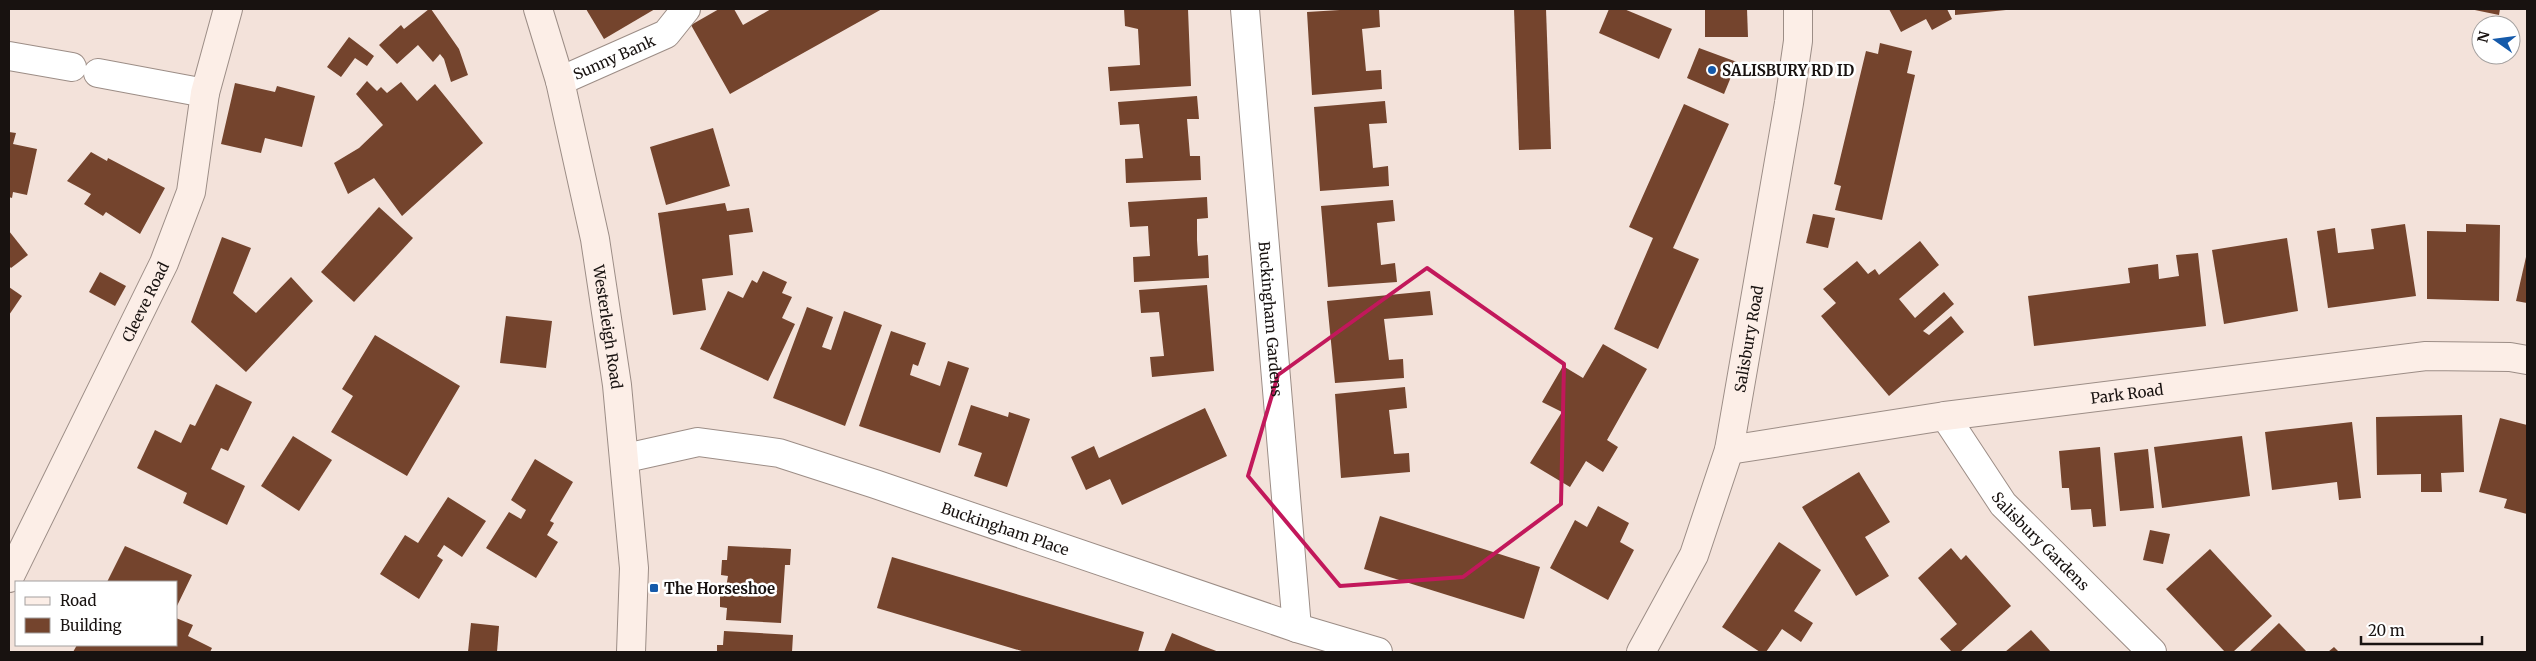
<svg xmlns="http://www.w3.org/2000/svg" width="2536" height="661" font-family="Merriweather,serif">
<rect width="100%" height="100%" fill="#f3e2da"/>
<!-- building -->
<g fill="#74442d">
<polygon points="429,9 431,9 459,49 468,75 451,82 444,59 440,54 433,62 418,45 397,64 379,45 401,25 404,29"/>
<polygon points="586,9 655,9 604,39"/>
<polygon points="719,9 734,9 743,25 771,9 882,9 730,94 691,25"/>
<polygon points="1124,9 1188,9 1191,86 1110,91 1108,67 1140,65 1138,29 1125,26"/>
<polygon points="1356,9 1379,9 1380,27 1362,29 1366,71 1381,70 1382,89 1312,95 1307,12"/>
<polygon points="1514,9 1546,9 1551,149 1519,150"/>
<polygon points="1609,9 1624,9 1672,29 1659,59 1599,33"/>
<polygon points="1705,9 1747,9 1748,37 1705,37"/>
<polygon points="1889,9 1947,9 1952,19 1932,30 1926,19 1901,32"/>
<polygon points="1955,9 2006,9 2006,10 1955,15"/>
<polygon points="2470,9 2500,9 2499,15"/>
<polygon points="349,37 374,56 367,66 355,58 341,77 327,67"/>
<polygon points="1880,43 1912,51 1907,73 1915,75 1882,220 1835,210 1841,186 1834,184 1866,51 1878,54"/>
<polygon points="1699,48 1737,62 1724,94 1687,78"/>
<polygon points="367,81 377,91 381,87 387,93 401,82 417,101 435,84 483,143 402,216 374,178 348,194 334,163 359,148 383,125 356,94"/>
<polygon points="235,83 275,92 277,86 315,96 302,147 265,138 261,153 221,144"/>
<polygon points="1197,96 1199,119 1187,119 1190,156 1200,156 1201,180 1126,183 1125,159 1143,158 1139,124 1120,125 1118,102"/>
<polygon points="1385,101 1387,123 1369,124 1373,168 1388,166 1389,186 1320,191 1314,107"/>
<polygon points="1684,104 1729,124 1673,248 1699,259 1658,349 1614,329 1653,238 1629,227"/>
<polygon points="713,128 730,186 666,205 650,147"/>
<polygon points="9,132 16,133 13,144 37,149 27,195 13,192 12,198 9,197"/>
<polygon points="91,152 107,161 108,158 165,188 140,234 106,212 103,216 84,204 91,194 67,181"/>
<polygon points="1207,197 1208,218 1197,219 1197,240 1198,256 1208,255 1209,278 1134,282 1133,257 1150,256 1149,243 1148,226 1130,227 1128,202"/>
<polygon points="1393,200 1395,221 1377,223 1381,265 1395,263 1397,282 1328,287 1321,206"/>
<polygon points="725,203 727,211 749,208 753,232 729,235 733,275 702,279 706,310 673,315 658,213"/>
<polygon points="379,207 413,238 354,302 321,272"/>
<polygon points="1813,214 1835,218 1828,248 1806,243"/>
<polygon points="2405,224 2416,296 2328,308 2317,231 2335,228 2338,253 2374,249 2371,229"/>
<polygon points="2466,224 2500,225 2499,301 2427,299 2427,231 2466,232"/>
<polygon points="9,231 28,255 11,268 9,266"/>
<polygon points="222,237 251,248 233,293 256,313 291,277 313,301 246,372 191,322"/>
<polygon points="2287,238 2298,311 2224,324 2212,250"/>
<polygon points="1920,241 1939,265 1899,299 1915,318 1944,292 1954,304 1923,331 1929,335 1951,316 1964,332 1889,396 1821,316 1836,303 1823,289 1857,261 1868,274 1875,269 1879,275"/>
<polygon points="2198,253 2206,326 2034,346 2028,296 2130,283 2128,268 2158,264 2159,279 2179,276 2176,255"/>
<polygon points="2526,257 2527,257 2527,303 2516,301"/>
<polygon points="763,271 787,282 782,293 792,297 782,318 795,324 768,381 700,349 728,291 743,298 752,280 757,283"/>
<polygon points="100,272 126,286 115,306 89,292"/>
<polygon points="1207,285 1214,371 1152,377 1150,357 1164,356 1159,312 1141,313 1139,290"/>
<polygon points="9,287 22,296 9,315"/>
<polygon points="1430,291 1433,315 1384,319 1389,360 1403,359 1404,378 1335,383 1327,301"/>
<polygon points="807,307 833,317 822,347 831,350 844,311 882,325 845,426 773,398"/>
<polygon points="506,316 552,321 546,368 500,363"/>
<polygon points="891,331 926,343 918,366 913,364 910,375 940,386 948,361 969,368 940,453 859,426"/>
<polygon points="375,335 460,386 407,476 331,432 353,396 342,389"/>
<polygon points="1603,344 1647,369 1607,440 1618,447 1603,472 1586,461 1570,487 1530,463 1562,412 1542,402 1563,366 1583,378"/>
<polygon points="216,384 252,402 228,451 221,448 211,469 245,486 227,525 183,503 187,493 137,468 155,430 181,443 190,424 195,426"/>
<polygon points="1405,387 1407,408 1389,410 1394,454 1409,453 1410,472 1341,478 1335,394"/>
<polygon points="971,405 1008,417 1009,412 1030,419 1007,487 974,476 982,453 958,445"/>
<polygon points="1205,408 1227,456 1122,505 1110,479 1086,490 1071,457 1094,446 1099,458"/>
<polygon points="2462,415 2464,472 2441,473 2442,492 2421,492 2421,474 2377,475 2376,417"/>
<polygon points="2500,418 2527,425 2527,514 2504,508 2507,499 2479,492"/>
<polygon points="2352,422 2361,498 2339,500 2337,482 2272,490 2265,432"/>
<polygon points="293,436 332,460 299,511 261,486"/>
<polygon points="2242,436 2250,496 2162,508 2154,447"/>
<polygon points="2100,447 2106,526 2093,527 2091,509 2071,510 2069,488 2062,488 2059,451"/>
<polygon points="2148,449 2154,508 2120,511 2114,453"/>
<polygon points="535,459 573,482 550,521 554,523 547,535 558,542 536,578 486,548 509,512 521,519 526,510 511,500"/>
<polygon points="1859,472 1890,522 1865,537 1889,576 1856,596 1802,507"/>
<polygon points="448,497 486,521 462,557 444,545 437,556 443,560 419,599 380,574 405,535 418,543"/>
<polygon points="1598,506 1629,523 1620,542 1634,550 1608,600 1550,568 1575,520 1587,527"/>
<polygon points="1380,516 1540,567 1524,619 1364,569"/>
<polygon points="2150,530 2170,534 2163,564 2143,560"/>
<polygon points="1779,542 1821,570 1794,611 1813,623 1801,642 1782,629 1766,652 1760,652 1722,627"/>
<polygon points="125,546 192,575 176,608 176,582 107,582"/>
<polygon points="728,546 791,549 790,565 785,565 781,623 726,620 727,608 720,607 720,588 726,589 727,582 728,576 721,575 722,560 727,560"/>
<polygon points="1951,548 1961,560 1966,555 2011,606 1960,652 1952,652 1940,639 1957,624 1918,578"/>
<polygon points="2210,549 2272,616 2233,652 2225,652 2166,589"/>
<polygon points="892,557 1144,632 1138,652 1025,652 877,608"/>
<polygon points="176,618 193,625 188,636 212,648 210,652 73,652 77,645 176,645"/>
<polygon points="471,623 499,626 497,652 468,652"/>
<polygon points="2279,623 2307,652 2249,652"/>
<polygon points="2031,630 2051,652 2005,652"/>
<polygon points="724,631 793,635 792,652 717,652 717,645 723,645"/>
<polygon points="1172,633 1203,646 1219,652 1164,652"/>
<polygon points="2334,647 2339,652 2328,652"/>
</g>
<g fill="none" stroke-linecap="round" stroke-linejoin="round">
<!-- street casing -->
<g stroke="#9c8d86" stroke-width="30">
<g id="street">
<path id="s1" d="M 1245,9 L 1297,628"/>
<polyline points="9,56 72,67"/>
<polyline points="98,73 205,93"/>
<path id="s2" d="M 560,81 L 666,34 L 686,9"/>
<path id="s3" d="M 1945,416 L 2003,504 L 2152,652"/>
<path id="s4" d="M 626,458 L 698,442 L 779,453 L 875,484 L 1297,628 L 1378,652"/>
</g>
</g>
<!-- secondary casing -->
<g stroke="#9c8d86" stroke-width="30">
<g id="secondary">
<path id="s5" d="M 538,9 L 560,81 L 595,239 L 617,385 L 634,568 L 631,652"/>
<path id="s6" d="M 1729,450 L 1945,416 L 2426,356 L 2510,357 L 2527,360"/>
<path id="s7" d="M 9,578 L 164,263 L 191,192 L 205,93 L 228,9"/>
<path id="s8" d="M 1641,652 L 1694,555 L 1729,450 L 1789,103 L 1798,41 L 1798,9"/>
</g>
</g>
<!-- street -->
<use href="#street" stroke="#fff" stroke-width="28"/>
<!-- secondary -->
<use href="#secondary" stroke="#fceee7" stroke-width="28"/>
</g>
<!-- marked area -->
<path fill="none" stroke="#c2185b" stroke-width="4" stroke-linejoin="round" d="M 1427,268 L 1564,364 L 1561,504 L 1463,577 L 1340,586 L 1248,476 L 1278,375 Z"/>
<!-- markers -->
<g fill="#155aaa" stroke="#fff" stroke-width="2">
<circle cx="1712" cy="70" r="5"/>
<rect x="649" y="583" width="10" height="10" rx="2.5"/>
</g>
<g text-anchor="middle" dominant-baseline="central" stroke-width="5" stroke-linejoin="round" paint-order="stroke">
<!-- street labels -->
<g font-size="15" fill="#181210" stroke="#fff">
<text stroke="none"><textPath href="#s2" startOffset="59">Sunny Bank</textPath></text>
<text stroke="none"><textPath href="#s7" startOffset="308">Cleeve Road</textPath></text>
<text stroke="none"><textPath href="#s1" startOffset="311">Buckingham Gardens</textPath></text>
<text stroke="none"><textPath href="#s5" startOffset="326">Westerleigh Road</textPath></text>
<text stroke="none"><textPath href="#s8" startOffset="334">Salisbury Road</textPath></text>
<text stroke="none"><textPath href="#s6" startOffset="402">Park Road</textPath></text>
<text stroke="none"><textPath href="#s4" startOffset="394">Buckingham Place</textPath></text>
<text stroke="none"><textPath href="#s3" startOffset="158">Salisbury Gardens</textPath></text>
</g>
<!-- poi labels -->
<g font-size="15" font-weight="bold" fill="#181210" stroke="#fff" text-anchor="start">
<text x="1722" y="70">SALISBURY RD ID</text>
<text x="664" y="588">The Horseshoe</text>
</g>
</g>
<!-- border -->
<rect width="2536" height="661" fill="none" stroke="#181210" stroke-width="20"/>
<!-- legend -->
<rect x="15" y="581" width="162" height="65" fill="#ffffff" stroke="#a3a09f"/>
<rect x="25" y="597" width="25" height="8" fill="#fceee7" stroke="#a3a09f"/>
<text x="60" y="606" font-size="15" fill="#181210">Road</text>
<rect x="25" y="618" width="25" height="15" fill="#74442d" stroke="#a3a09f"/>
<text x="60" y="631" font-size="15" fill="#181210">Building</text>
<!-- north arrow -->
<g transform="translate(2496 40) rotate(284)"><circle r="24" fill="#ffffff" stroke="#a3a09f"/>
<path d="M0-4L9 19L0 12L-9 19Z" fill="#155aaa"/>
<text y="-8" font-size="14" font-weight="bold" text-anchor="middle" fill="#181210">N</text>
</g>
<!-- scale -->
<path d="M2361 636v8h121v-8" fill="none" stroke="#181210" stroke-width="2.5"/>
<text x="2368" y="636" font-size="15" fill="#181210" stroke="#ffffff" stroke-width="4" paint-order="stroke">20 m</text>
</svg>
